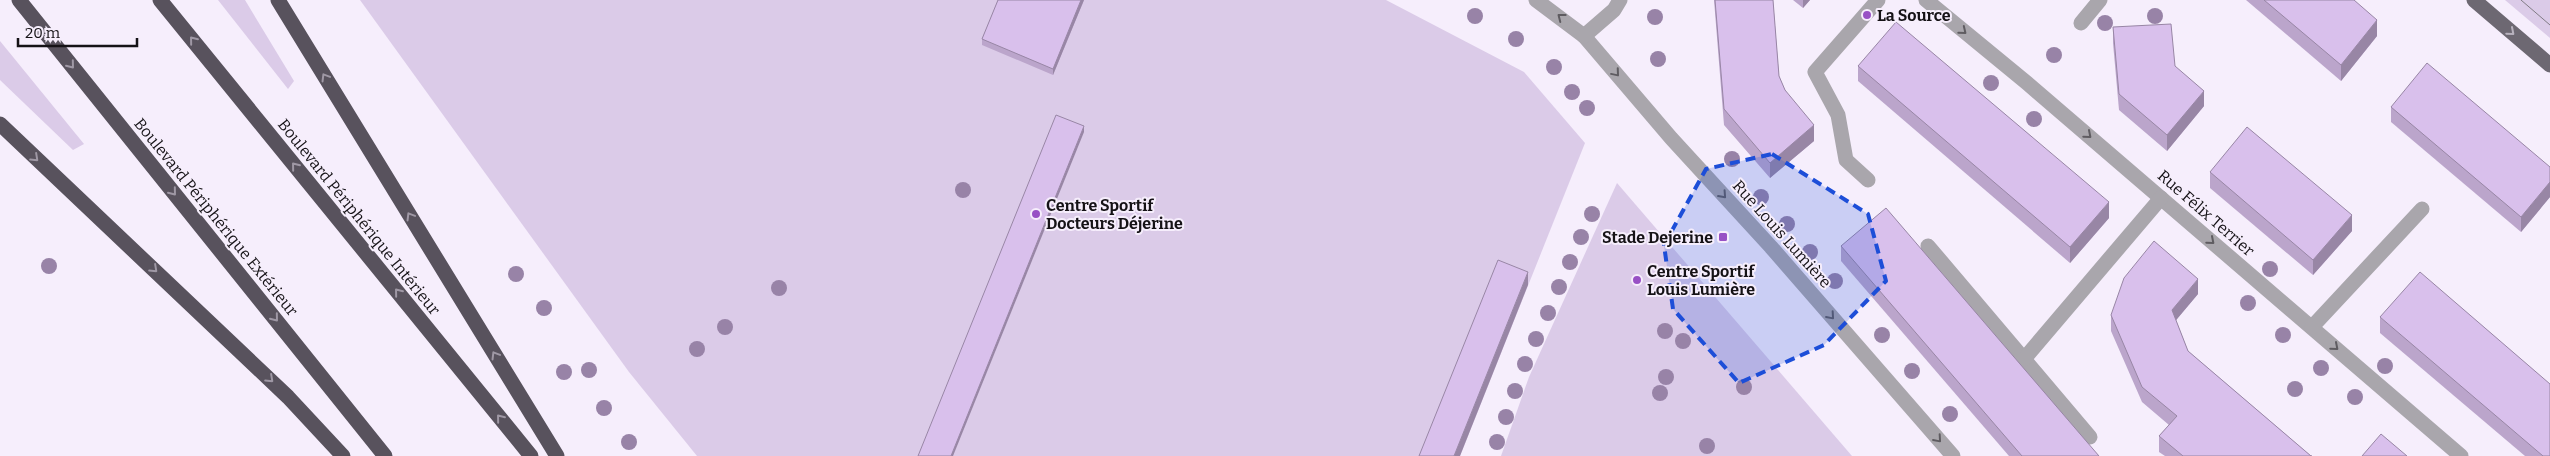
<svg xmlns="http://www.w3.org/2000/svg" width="2550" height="456" font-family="Bitter,serif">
<rect width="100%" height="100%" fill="#f6eefc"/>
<!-- grass -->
<g fill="#dbcbe8">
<polygon points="218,0 245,0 294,81 288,89"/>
<polygon points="360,0 1386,0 1524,72 1585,143 1460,456 697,456 629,372"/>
<polygon points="2505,0 2550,0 2550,38"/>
<polygon points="0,41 84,144 73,150 0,80"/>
<polygon points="1617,183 1852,456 1501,456 1529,377"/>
</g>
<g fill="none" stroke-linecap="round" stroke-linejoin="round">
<!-- minor -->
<g stroke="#a9a6ac" stroke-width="15">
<polyline points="1536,0 1584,36 1671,138 1771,247 1953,456"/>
<polyline points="1926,0 2027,83 2461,456"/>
<polyline points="2081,23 2100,0"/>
<polyline points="1584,36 1614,10 1620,0"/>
<polyline points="1868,180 1846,160 1838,115 1815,72 1878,0"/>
<polyline points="1928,246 2090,437"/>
<polyline points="2312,327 2422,209"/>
<polyline points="2024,359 2161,198"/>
</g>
<!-- major -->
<polyline stroke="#6d6872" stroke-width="15" points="2474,0 2550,65"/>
<!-- highway -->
<g stroke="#58525d" stroke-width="15">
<polyline points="19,0 385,456"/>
<polyline points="160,0 531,456"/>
<polyline points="278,0 557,456"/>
<polyline points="0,124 288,397 343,456"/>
</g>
<!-- tram -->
<polyline stroke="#817c85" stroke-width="1" points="2521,0 2550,25"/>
</g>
<!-- trees -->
<g fill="#9883a7">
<circle cx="1475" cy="16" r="8"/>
<circle cx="2155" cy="16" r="8"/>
<circle cx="1655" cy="17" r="8"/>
<circle cx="2105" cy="23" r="8"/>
<circle cx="1516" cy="39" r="8"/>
<circle cx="2054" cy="55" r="8"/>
<circle cx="1658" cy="59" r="8"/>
<circle cx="1554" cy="67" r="8"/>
<circle cx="1991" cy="83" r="8"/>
<circle cx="1572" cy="92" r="8"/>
<circle cx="1587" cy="108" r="8"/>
<circle cx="2034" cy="119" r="8"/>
<circle cx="1732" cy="159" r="8"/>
<circle cx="963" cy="190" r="8"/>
<circle cx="1761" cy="197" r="8"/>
<circle cx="1592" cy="214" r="8"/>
<circle cx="1787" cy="224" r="8"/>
<circle cx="1581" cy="237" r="8"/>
<circle cx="1810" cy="252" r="8"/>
<circle cx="1570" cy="262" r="8"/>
<circle cx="49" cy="266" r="8"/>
<circle cx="2270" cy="269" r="8"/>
<circle cx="516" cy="274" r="8"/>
<circle cx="1835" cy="281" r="8"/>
<circle cx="1559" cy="287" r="8"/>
<circle cx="779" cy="288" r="8"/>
<circle cx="2248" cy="303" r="8"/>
<circle cx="544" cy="308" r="8"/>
<circle cx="1548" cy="313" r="8"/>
<circle cx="725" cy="327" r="8"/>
<circle cx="1665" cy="331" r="8"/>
<circle cx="1882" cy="335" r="8"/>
<circle cx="2283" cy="335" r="8"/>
<circle cx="1536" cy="339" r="8"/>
<circle cx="1683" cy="341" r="8"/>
<circle cx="697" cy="349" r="8"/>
<circle cx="1525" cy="364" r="8"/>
<circle cx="2385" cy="366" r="8"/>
<circle cx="2321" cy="368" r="8"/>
<circle cx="589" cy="370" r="8"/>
<circle cx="1912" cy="371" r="8"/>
<circle cx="564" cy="372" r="8"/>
<circle cx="1666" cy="377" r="8"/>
<circle cx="1744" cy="387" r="8"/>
<circle cx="2295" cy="389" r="8"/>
<circle cx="1515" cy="391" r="8"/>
<circle cx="1660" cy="393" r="8"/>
<circle cx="2355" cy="397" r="8"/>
<circle cx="604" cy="408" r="8"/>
<circle cx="1950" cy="414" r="8"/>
<circle cx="1506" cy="417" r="8"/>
<circle cx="629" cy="442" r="8"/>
<circle cx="1497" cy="442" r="8"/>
<circle cx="1707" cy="446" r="8"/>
</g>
<!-- wall -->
<g fill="#bba5cb">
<polygon points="998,0 1084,0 1053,75 982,45 982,39"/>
<polygon points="1714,0 1773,0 1779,76 1785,90 1814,141 1770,178 1724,125"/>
<polygon points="1793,0 1810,0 1803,8"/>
<polygon points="2246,0 2354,0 2377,36 2341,81"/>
<polygon points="2113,27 2175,66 2204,106 2167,151 2119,110 2113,43"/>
<polygon points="1858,66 2109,218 2070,263 1858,81"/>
<polygon points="2391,107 2550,167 2550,197 2521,232 2391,122"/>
<polygon points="2210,172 2352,231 2313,275 2210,188"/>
<polygon points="1841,246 2099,456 2009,456 1841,261"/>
<polygon points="2198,294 2176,320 2188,351 2311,456 2312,456 2165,456 2159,452 2159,436 2169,425 2142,402 2111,331 2111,315"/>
<polygon points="2380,317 2550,456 2525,456 2380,333"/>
</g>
<!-- shaded-wall -->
<g fill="#9886a5">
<polygon points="1081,0 1084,0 1053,75 1053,69"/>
<polygon points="1803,0 1810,0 1803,8"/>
<polygon points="2377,20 2377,36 2341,81 2341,65"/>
<polygon points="2204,91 2204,106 2167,151 2167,135"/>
<polygon points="1814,125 1814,141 1770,178 1770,163"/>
<polygon points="1084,126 1084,132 953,456 951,456"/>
<polygon points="2550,182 2550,197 2521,232 2521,217"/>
<polygon points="2109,202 2109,218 2070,263 2070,247"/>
<polygon points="2352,215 2352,231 2313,275 2313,260"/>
<polygon points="1528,272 1528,285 1460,456 1454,456"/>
<polygon points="2198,279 2198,294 2172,325 2172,310"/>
</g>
<!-- building -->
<g fill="#d9c0ec" stroke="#9886a5">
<polygon points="998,0 1081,0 1053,69 982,39"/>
<polygon points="1715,0 1773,0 1779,76 1785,90 1814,125 1770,163 1724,109"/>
<polygon points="2264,0 2354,0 2377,20 2341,65"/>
<polygon points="1896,22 2109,202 2070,247 1858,66"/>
<polygon points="2171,24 2175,66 2204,91 2167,135 2119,94 2113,27"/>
<polygon points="2427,63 2550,167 2550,182 2521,217 2391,107"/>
<polygon points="1056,115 1084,126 951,456 918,456"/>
<polygon points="2247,127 2352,215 2313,260 2210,172"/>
<polygon points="1886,208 2099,456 2022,456 1841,246"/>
<polygon points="2154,241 2198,279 2172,310 2188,351 2311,456 2312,456 2183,456 2159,436 2177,416 2142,387 2111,315 2124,278"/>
<polygon points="1498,260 1528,272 1454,456 1419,456"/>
<polygon points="2420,272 2550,384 2550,456 2543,456 2380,317"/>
<polygon points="2381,434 2407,456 2362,456"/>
</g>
<!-- one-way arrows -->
<defs><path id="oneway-chevron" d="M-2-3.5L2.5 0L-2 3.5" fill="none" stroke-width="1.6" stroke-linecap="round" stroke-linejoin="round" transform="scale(1.25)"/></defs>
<g stroke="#5f5c61">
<use href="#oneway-chevron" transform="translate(1561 17) rotate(-142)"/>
<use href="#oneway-chevron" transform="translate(1963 31) rotate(39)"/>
<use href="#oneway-chevron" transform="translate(1616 73) rotate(50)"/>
<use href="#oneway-chevron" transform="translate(2088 135) rotate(41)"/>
<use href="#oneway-chevron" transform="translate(1723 195) rotate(48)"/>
<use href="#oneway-chevron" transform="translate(2211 241) rotate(41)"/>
<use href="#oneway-chevron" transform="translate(1831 316) rotate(49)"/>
<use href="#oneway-chevron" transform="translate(2335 347) rotate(41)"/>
<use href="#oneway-chevron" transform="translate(1938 439) rotate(49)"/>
</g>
<use stroke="#b8b2be" href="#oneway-chevron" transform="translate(2511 32) rotate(41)"/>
<g stroke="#9f98a5">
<use href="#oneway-chevron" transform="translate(193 40) rotate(-129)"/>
<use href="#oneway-chevron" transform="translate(71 65) rotate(51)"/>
<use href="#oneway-chevron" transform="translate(325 77) rotate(-121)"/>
<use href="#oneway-chevron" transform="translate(35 158) rotate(43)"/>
<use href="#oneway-chevron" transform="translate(295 166) rotate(-129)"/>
<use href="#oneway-chevron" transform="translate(173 192) rotate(51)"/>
<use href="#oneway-chevron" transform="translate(410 216) rotate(-121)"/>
<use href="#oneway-chevron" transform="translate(154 269) rotate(43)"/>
<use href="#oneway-chevron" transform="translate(398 292) rotate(-129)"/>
<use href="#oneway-chevron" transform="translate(275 318) rotate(51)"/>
<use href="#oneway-chevron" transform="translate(495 355) rotate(-121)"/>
<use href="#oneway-chevron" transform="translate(270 379) rotate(43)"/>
<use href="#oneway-chevron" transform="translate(500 418) rotate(-129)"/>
</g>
<!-- marked area -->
<path fill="#1d4ed8" fill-opacity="0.2" stroke="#1d4ed8" stroke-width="4" stroke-dasharray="10 6" stroke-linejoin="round" d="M 1772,154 L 1868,214 L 1886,281 L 1824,345 L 1739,383 L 1673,309 L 1664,245 L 1706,169 Z"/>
<!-- markers -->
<g fill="#9851c5" stroke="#f6eefc" stroke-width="2">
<circle cx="1867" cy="15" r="5"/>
<circle cx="1036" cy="214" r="5"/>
<rect x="1718" y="232" width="10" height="10" rx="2.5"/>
<circle cx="1637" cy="280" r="5"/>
</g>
<g text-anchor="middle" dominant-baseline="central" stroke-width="4" stroke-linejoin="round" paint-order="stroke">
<!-- poi labels -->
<g font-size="16" font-weight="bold" fill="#151216" stroke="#f6eefc" text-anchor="start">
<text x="1877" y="15">La Source</text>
<text x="1046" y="205">Centre Sportif<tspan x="1046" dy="18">Docteurs Déjerine</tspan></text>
<text x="1713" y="237" text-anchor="end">Stade Dejerine</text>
<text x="1647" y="271">Centre Sportif<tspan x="1647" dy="18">Louis Lumière</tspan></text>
</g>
<!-- street labels -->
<g font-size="16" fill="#151216" stroke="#f6eefc">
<text transform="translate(2206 213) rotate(41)">Rue Félix Terrier</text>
<text transform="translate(216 217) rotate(51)">Boulevard Périphérique Extérieur</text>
<text transform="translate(359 217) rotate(51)">Boulevard Périphérique Intérieur</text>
<text transform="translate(1782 234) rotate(48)">Rue Louis Lumière</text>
</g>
</g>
<!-- scale -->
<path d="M18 38v8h119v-8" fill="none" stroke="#151216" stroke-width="2.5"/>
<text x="25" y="38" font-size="15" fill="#151216" stroke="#f6eefc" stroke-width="4" paint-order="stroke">20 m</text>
</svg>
